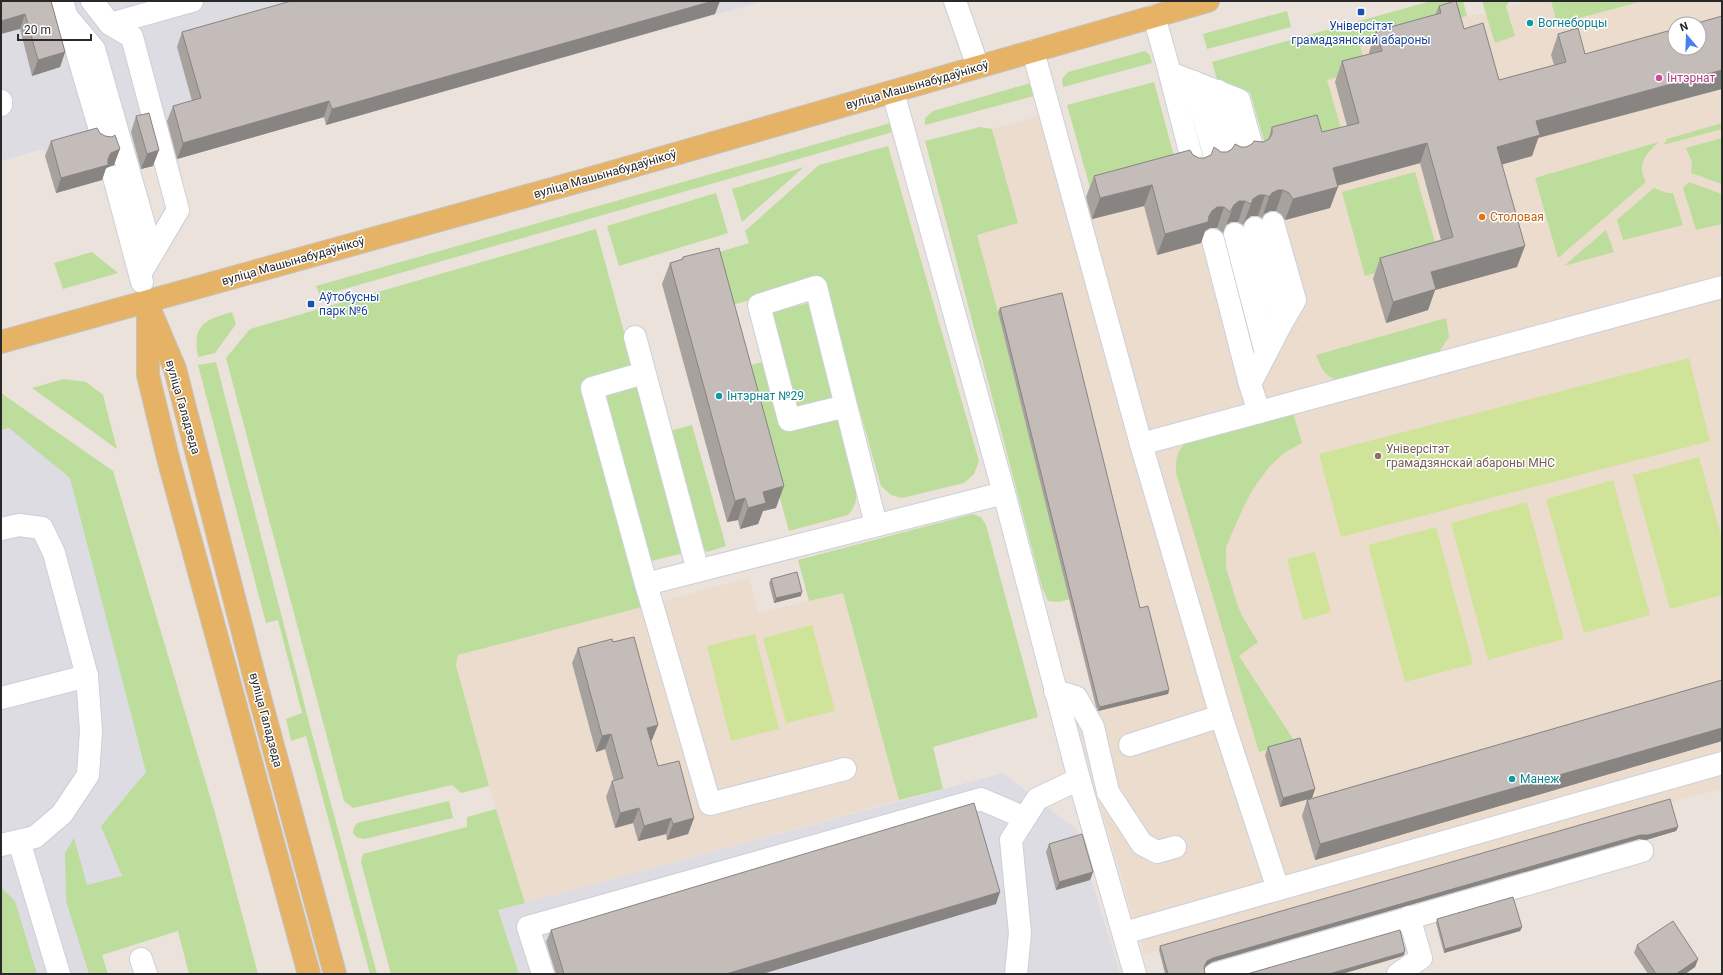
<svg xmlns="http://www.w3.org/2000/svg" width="1723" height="975" font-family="Roboto,sans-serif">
<rect width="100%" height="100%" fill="#ebe2dc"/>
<!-- industrial -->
<g fill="#dddce3">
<polygon points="1,1 764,1 326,125 324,117 56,193 43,149 1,161"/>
<polygon points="1,412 92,468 180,820 102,955 108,974 1,974"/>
<polygon points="1003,773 1076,829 1120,974 519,974 498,910"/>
</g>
<!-- education -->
<g fill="#ebdccd" fill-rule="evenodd">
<path d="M 1531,1 L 1722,1 L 1722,788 L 1144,954 L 1075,719 L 1097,711 L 977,235 L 1017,223 L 992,129 L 1040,116 L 1084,196 L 1092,195 L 1266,147 L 1246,78 L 1467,16 L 1486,13 ZM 1675,24 L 1699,24 L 1699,48 L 1675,48 Z"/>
<polygon points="749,578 758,613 843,593 899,800 525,903 489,786 454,656"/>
</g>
<!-- green -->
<g fill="#bddd9c">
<polygon points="1431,1 1463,1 1467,16 1360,46 1367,69 1327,80 1344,139 1321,146 1315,127 1264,141 1250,92 1218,83 1212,62"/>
<polygon points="1482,1 1509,1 1506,7 1515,36 1495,43"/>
<polygon points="1551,1 1643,1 1557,24"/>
<polygon points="1287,11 1291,27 1207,49 1203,34"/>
<polygon points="1145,51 1150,55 1152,63 1063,87 1062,79 1068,72"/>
<polygon points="1034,82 1038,95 925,125 925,118 933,111"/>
<polygon points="1154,82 1178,171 1092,195 1067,105"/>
<polygon points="894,122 896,131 320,296 316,286"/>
<polygon points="1722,123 1722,129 1663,145 1667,139"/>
<polygon points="980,127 992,129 1018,223 977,235 998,312 1070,599 1059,602 1048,601 1042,587 925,141"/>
<polygon points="1722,138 1722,184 1691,173 1692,162 1686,148"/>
<path d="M 1659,142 C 1646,153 1636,165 1646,182 L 1558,258 L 1535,178 Z"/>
<polygon points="888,146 979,461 974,474 964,483 902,498 891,495 881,486 823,280 728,306 713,254 749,243 745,231 819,165"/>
<polygon points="804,167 742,222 732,189"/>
<polygon points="1415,172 1439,256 1365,276 1342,192"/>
<polygon points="1689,182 1722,194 1722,224 1696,230 1683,188"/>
<polygon points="1654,188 1667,193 1673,193 1683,225 1623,240 1617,220"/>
<polygon points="716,193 728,233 619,266 607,226"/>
<polygon points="596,229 634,369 583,383 642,607 458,655 456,665 489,786 461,793 452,785 353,808 344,801 226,358 250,329"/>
<polygon points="1606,230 1614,252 1564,266"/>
<polygon points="92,252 118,273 63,289 54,263"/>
<polygon points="808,303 834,400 793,411 767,314"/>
<path d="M 232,312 L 236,324 L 215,353 L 198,357 C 192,325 204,320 232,312 Z"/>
<path d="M 1446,318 L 1449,337 L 1438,353 L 1343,381 C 1325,378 1323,371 1316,355 Z"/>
<path d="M 766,361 L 784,429 L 836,414 L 856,490 C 857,501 855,507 848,515 L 789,531 L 744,367 Z"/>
<polygon points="216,362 311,730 377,974 370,974 306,736 291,741 286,719 302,713 278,620 266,623 198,365"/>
<polygon points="64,379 86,382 103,395 117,449 32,388"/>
<polygon points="636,379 684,553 647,562 598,389"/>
<polygon points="1,393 113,471 215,813 258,974 189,974 178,931 102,955 108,974 89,974 66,901 65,853 74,838 87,885 122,876 101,826 146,772 70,478 9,428 1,430"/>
<path d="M 1293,413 L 1302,443 L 1284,453 L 1269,467 L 1253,489 L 1244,506 L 1226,547 L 1226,568 L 1237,603 L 1242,616 L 1258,642 L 1239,656 L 1295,742 L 1259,752 L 1176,473 C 1176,458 1176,453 1186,442 Z"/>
<polygon points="692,425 726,546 707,552 701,546 667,432"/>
<polygon points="973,514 981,517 986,525 1038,717 933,747 943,789 899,800 843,593 809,601 798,560"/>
<polygon points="449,801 453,818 364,839 356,837 353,833 354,828 357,823"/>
<polygon points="496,809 525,903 498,910 519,974 391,974 361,862 363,854 467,827 467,817"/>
<polygon points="1,887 15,901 37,974 1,974"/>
</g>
<!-- pitch -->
<g fill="#d0e499">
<polygon points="1689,358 1710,441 1341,537 1319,454"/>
<polygon points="1699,457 1722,539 1722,595 1670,609 1633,475"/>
<polygon points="1613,480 1650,615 1584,633 1546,499"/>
<polygon points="1527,502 1564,639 1488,660 1451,523"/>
<polygon points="1436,527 1473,664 1405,682 1368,545"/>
<polygon points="1315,552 1331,612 1303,620 1287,559"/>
<polygon points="812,625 835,711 786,723 763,638"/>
<polygon points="755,634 779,729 731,741 707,646"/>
</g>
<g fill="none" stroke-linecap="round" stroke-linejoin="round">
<!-- minor casing -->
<g stroke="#cbd0da" stroke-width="24">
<g id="minor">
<polyline points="62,1 103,140"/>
<polyline points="92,1 110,24 132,37 178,210 140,274"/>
<polyline points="955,1 978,67"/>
<polyline points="1154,16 1168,66 1194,167"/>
<polyline points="67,17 94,49 152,253"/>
<polyline points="110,24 192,1"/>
<polyline points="1033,51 1141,444 1221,716 1278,889"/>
<polyline points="1170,73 1239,100 1253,151"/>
<polyline points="1194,82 1216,161"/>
<polyline points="1218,91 1236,156"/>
<polyline points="893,92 1004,493 1079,779 1135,974"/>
<polyline points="1,101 1,105"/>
<polyline points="114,177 142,282"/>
<polyline points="1273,223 1295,300 1281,324"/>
<polyline points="1255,228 1281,324 1266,353"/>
<polyline points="1235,234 1266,353 1250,384"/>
<polyline points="1213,240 1250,384 1259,412"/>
<polyline points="635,337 698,571"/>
<polyline points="644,373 592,388 646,584"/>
<polyline points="846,406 789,420 759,305 816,287 876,525"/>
<polyline points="1141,444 1722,287"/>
<polyline points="1,529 19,525 42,528 54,553 87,676 91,731 88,775 62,814 35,837 1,845"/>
<polyline points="1055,691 1076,697 1093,727 1108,792 1142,844 1157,852 1175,847"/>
<polyline points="1,698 87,676"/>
<polyline points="1130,745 1221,716"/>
<polyline points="845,769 710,804 646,584 1004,493"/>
<polyline points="19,841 59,974"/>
<polyline points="1124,933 1722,763"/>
<polyline points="141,959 146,974"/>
<polyline points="543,974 528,927 981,799 1025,818"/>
<polyline points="1016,974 1020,933 1011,840 1037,799 1079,779"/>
<polyline points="1215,974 1642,851"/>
<polyline points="1398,974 1421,958 1409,917"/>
</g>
</g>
<!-- major casing -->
<g stroke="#c3c3c3" stroke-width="24">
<g id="major">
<polyline points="147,303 175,369 257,687 335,974"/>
<polyline points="148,314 148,375 168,458 309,974"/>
<polyline points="1,342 595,177 1208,1"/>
</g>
</g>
<!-- minor -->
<use href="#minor" stroke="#fff" stroke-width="22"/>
<!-- major -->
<use href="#major" stroke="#e6b366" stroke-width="22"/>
</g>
<!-- wall -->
<g fill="#a8a29f">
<polygon points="1,1 51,1 65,52 60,67 32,76 20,29"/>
<polygon points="1439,6 1464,29 1499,80 1554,65 1551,55 1558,34 1578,28 1532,156 1502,164 1517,267 1435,290 1428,310 1386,323 1373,279 1380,258 1441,240 1420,163 1337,186 1330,208 1285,220 1281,214 1276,211 1270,211 1264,214 1262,218 1258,216 1251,216 1246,220 1243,225 1238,222 1231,222 1226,225 1223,233 1217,228 1210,228 1205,231 1201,243 1157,255 1144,206 1092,219 1086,197 1094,176 1193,155 1199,158 1204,158 1221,152 1227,152 1241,147 1246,147 1263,142 1268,140 1272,127 1322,132 1347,126 1335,82 1342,61 1369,54 1369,52 1376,31 1435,15"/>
<polygon points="715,14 326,125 324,117 177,159 167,121 173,106 192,101 177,47 182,32"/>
<polygon points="136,116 153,166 141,169 131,132"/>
<polygon points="100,133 114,165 106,168 102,180 56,193 45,156 51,141"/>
<polygon points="683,257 776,508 763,511 758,524 740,529 738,520 727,522 662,284 670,263 682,260"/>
<polygon points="1000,308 1140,608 1169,690 1168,694 1098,711 1096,707 998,312"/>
<polygon points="771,579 801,596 774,603 769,583"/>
<polygon points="613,642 652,740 651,741 658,766 694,818 688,834 667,840 666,834 638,841 633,823 615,828 606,797 612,781 614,781 605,749 596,752 572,663 578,648"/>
<polygon points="1722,680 1722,741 1315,860 1302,816 1307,800"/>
<polygon points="1268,747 1315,789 1312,798 1280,807 1265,755"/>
<polygon points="1678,827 1676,831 1646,840 1639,839 1212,962 1206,966 1204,968 1205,974 1165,974 1159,950 1160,946"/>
<polygon points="1049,844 1093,872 1090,880 1056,890 1046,852"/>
<polygon points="996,904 762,974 556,974 546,942 551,930"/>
<polygon points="1437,919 1522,927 1520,931 1444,953 1436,923"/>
<polygon points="1637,945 1698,959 1695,967 1685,974 1648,974 1634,953"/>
</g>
<!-- shaded-wall -->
<g fill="#888482">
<polygon points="713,1 720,1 715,14 326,125 332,109"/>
<polygon points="25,14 20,29 1,34 1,21"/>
<polygon points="65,52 60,67 32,76 38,60"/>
<polygon points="1722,70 1722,89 1538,138 1532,156 1490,168 1497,147 1536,121"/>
<polygon points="329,101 324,117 177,159 183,143"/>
<polygon points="1427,143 1420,163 1325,189 1333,168"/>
<polygon points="120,149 114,165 106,168 102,180 56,193 61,178 111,153"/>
<polygon points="159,150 153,166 141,169 147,154"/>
<polygon points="1152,185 1144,206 1092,219 1100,198"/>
<polygon points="1338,187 1330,208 1285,220 1293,199"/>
<polygon points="1278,190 1283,190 1276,211 1270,211 1264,214 1262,218 1269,197 1272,193"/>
<polygon points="1259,195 1265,195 1258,216 1251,216 1246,220 1243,225 1251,204 1253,199"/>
<polygon points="1239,201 1245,201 1238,222 1231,222 1226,225 1223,233 1234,205"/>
<polygon points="1217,207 1224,207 1217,228 1210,228 1205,231 1201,243 1157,255 1165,234 1209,216 1212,211"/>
<polygon points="1525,246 1517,267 1435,290 1428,310 1386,323 1393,302 1431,272"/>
<polygon points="784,486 776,508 763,511 758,524 740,529 748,508 763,492"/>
<polygon points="745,498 738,520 727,522 735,501"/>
<polygon points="802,592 801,596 774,603 776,598"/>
<polygon points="1169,690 1168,694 1098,711 1100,707"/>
<polygon points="658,725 652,740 641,743 647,728"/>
<polygon points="1722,728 1722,741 1315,860 1320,844"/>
<polygon points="611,734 605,749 596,752 602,736"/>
<polygon points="1315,789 1312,798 1280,807 1283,798"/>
<polygon points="639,808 633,823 615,828 620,813"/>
<polygon points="671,818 666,834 638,841 644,826"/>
<polygon points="694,818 688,834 667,840 673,824"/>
<polygon points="1678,827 1676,831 1646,840 1639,839 1212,962 1206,966 1203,971 1207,961 1213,958 1640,835"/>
<polygon points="1093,872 1090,880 1056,890 1059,882"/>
<polygon points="1000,892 996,904 762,974 726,974"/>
<polygon points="1522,927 1520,931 1444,953 1445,949"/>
<polygon points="1405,951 1404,955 1400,957 1342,974 1329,974"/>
<polygon points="1698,959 1695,967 1685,974 1676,974"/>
</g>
<!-- building -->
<g fill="#c3bcb9" stroke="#888482">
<polygon points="1,1 51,1 65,52 38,60 25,14 1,21"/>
<polygon points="291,1 713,1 332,109 329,101 183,143 173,106 201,98 182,32"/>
<polygon points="1455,1 1456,1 1464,29 1483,23 1499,80 1566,62 1558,34 1578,28 1585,54 1675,29 1675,48 1699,48 1699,24 1694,24 1722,16 1722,70 1536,121 1540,135 1497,147 1525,246 1431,272 1436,289 1393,302 1380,258 1453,237 1427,143 1333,168 1338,187 1293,199 1289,193 1283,190 1278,190 1272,193 1269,197 1265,195 1259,195 1253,199 1251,204 1245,201 1239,201 1234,205 1230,212 1224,207 1217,207 1212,211 1209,216 1208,222 1165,234 1152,185 1100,198 1094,176 1190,150 1193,155 1199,158 1204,158 1211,155 1214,147 1221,152 1227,152 1232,149 1235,144 1241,147 1246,147 1252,144 1254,141 1263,142 1269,139 1272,134 1272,127 1317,115 1322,132 1359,123 1342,61 1382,51 1376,31 1441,13 1439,6"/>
<polygon points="149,113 159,150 147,154 136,116"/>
<polygon points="97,128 100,133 105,136 112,137 115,135 120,149 111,153 108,159 108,165 61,178 51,141"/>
<polygon points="719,248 784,486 763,492 766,503 748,508 745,498 735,501 670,263 683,259 683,257"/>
<polygon points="1062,293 1140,608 1148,606 1169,690 1100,707 1098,703 1000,308"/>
<polygon points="797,572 802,592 776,598 771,579"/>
<polygon points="634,637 658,725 647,728 658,766 679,761 694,818 673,824 671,818 644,826 639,808 620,813 612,781 623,778 611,734 602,736 578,648 612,639 613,642"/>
<polygon points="1722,680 1722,728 1320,844 1307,800"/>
<polygon points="1300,738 1315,789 1283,798 1268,747"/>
<polygon points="1670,799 1678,827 1648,835 1640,835 1213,958 1207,961 1204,967 1205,974 1168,974 1160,946"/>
<polygon points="974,803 1000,892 726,974 564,974 551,930"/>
<polygon points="1082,834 1093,872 1059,882 1049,844"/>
<polygon points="1513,897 1522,927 1445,949 1437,919"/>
<polygon points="1673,921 1698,959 1676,974 1656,974 1637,945"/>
<polygon points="1400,930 1405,951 1402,953 1329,974 1247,974"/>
</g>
<!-- markers -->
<g fill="#1a4fb4" stroke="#fff" stroke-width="1.5">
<rect x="1357" y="8" width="8" height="8" rx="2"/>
<rect x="307" y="300" width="8" height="8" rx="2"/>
</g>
<g fill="#0f9aa8" stroke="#fff" stroke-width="1.5">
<circle cx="1530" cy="23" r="4"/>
<circle cx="719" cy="396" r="4"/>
<circle cx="1512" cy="779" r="4"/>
</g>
<circle fill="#d1479c" stroke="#fff" stroke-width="1.5" cx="1659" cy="78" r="4"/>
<circle fill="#e8710a" stroke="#fff" stroke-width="1.5" cx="1482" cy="217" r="4"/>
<circle fill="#8d6e63" stroke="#fff" stroke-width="1.5" cx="1378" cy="456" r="4"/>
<g text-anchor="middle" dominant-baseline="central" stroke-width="3" stroke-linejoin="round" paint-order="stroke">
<!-- culture labels -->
<g font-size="12" fill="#0d838f" stroke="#fff" text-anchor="start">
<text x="1538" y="23">Вогнеборцы</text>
<text x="727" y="396">Інтэрнат №29</text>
<text x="1520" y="779">Манеж</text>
</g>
<!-- transit labels -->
<g font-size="12" fill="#164399" stroke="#fff">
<text x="1361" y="26">Універсітэт<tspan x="1361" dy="14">грамадзянскай абароны</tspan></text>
<text x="319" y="297" text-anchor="start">Аўтобусны<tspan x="319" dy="14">парк №6</tspan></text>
</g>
<!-- hotel labels -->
<g font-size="12" fill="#b23c85" stroke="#fff" text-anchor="start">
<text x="1667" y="78">Інтэрнат</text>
</g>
<!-- street labels -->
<g font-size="12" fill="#292929" stroke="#fff">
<text transform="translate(917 85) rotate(-16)">вуліца Машынабудаўнікоў</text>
<text transform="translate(605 174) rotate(-16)">вуліца Машынабудаўнікоў</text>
<text transform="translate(293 261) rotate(-16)">вуліца Машынабудаўнікоў</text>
<text transform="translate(183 407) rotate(74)">вуліца Галадзеда</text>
<text transform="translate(266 720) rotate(75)">вуліца Галадзеда</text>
</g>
<!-- food labels -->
<g font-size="12" fill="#c56008" stroke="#fff" text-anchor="start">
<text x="1490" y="217">Столовая</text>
</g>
<!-- education labels -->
<g font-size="12" fill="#785e54" stroke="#fff" text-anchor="start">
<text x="1386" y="449">Універсітэт<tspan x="1386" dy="14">грамадзянскай абароны МНС</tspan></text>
</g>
</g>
<!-- border -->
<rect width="1723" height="975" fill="none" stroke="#292929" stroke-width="4"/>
<!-- north arrow -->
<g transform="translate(1687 36) rotate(341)"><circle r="19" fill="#ffffff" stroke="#a9a9a9"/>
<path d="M0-3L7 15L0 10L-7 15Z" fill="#4781ed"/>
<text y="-6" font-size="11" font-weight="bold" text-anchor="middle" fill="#292929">N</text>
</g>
<!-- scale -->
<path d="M18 34v6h73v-6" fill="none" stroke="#292929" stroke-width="2"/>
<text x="24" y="34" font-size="12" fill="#292929" stroke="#ffffff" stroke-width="3" paint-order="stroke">20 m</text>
</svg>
